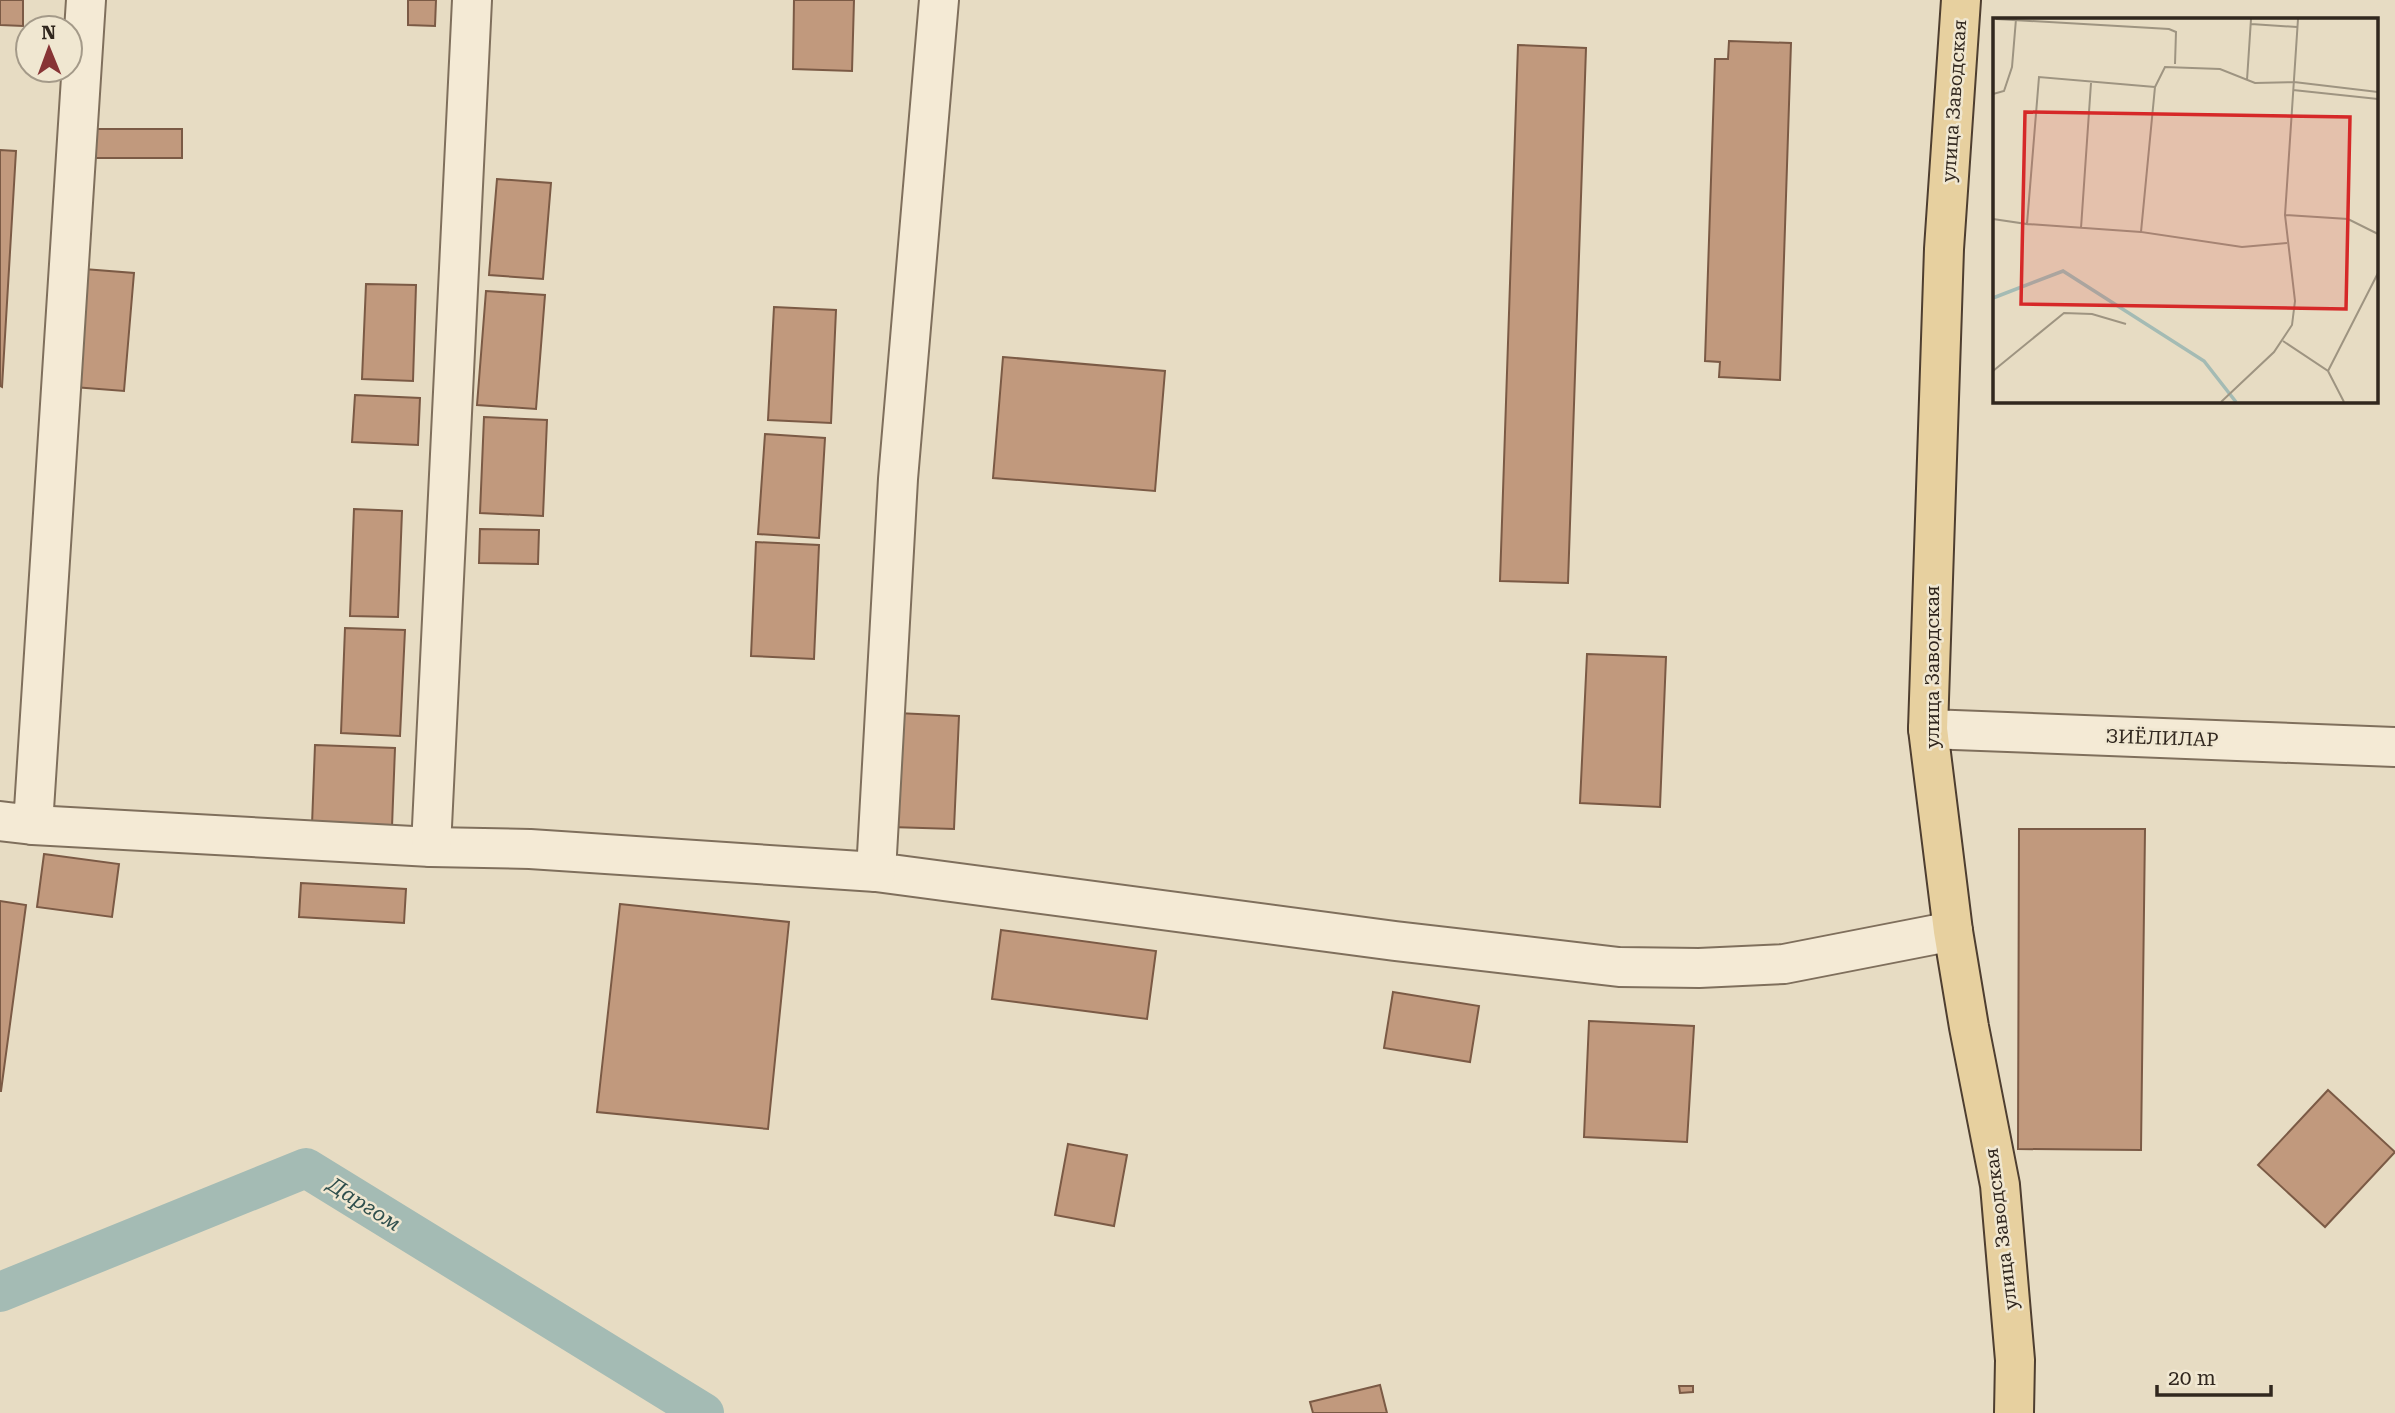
<svg xmlns="http://www.w3.org/2000/svg" width="2395" height="1413" font-family="'Roboto Serif',serif">
<rect width="100%" height="100%" fill="#e7dcc3"/>
<g fill="none" stroke-linecap="round" stroke-linejoin="round">
<!-- canal -->
<polyline stroke="#a4bbb4" stroke-width="40" points="0,1292 306,1168 704,1413"/>
</g>
<!-- building -->
<g fill="#c1997d" stroke="#7b5a45" stroke-width="2">
<polygon points="0,0 23,0 23,26 0,25"/>
<polygon points="408,0 436,0 435,26 408,25"/>
<polygon points="794,0 854,0 852,71 793,69"/>
<polygon points="1729,41 1791,43 1780,380 1719,377 1720,362 1705,361 1715,59 1728,59"/>
<polygon points="1518,45 1586,48 1568,583 1500,581"/>
<rect x="85" y="129" width="97" height="29"/>
<polygon points="0,150 16,151 2,387 0,386"/>
<polygon points="497,179 551,183 543,279 489,275"/>
<polygon points="71,268 134,273 124,391 61,386"/>
<polygon points="366,284 416,285 413,381 362,379"/>
<polygon points="486,291 545,295 536,409 477,405"/>
<polygon points="774,307 836,310 831,423 768,420"/>
<polygon points="1003,357 1165,371 1155,491 993,478"/>
<polygon points="355,395 420,398 418,445 352,442"/>
<polygon points="484,417 547,420 543,516 480,513"/>
<polygon points="765,434 825,438 819,538 758,534"/>
<polygon points="354,509 402,511 398,617 350,616"/>
<polygon points="480,529 539,530 538,564 479,563"/>
<polygon points="756,542 819,545 814,659 751,656"/>
<polygon points="345,628 405,630 400,736 341,733"/>
<polygon points="1587,654 1666,657 1660,807 1580,803"/>
<polygon points="897,713 959,716 954,829 891,827"/>
<polygon points="315,745 395,748 392,827 312,825"/>
<polygon points="2019,829 2145,829 2141,1150 2018,1149"/>
<polygon points="44,854 119,864 112,917 37,907"/>
<polygon points="301,883 406,889 404,923 299,917"/>
<polygon points="0,901 26,905 1,1091 0,1091"/>
<polygon points="620,904 789,922 768,1129 597,1112"/>
<polygon points="1001,930 1156,951 1147,1019 992,999"/>
<polygon points="1393,992 1479,1006 1470,1062 1384,1048"/>
<polygon points="1589,1021 1694,1026 1687,1142 1584,1137"/>
<polygon points="2328,1090 2395,1152 2325,1227 2258,1165"/>
<polygon points="1068,1144 1127,1155 1114,1226 1055,1215"/>
<polygon points="1380,1385 1387,1413 1313,1413 1310,1402"/>
<polygon points="1679,1386 1693,1386 1693,1392 1680,1393"/>
</g>
<g fill="none" stroke-linecap="round" stroke-linejoin="round">
<!-- minor casing -->
<g stroke="#7f6f5c" stroke-width="42">
<g id="minor">
<polyline points="939,0 898,479 876,872 1395,941 1619,967 1699,968 1784,964 1953,931"/>
<polyline points="1928,729 2395,747"/>
<polyline points="0,821 33,825 86,0"/>
<polyline points="33,825 431,847 530,849 876,872"/>
<polyline points="431,847 472,0"/>
</g>
</g>
<!-- major casing -->
<g stroke="#4e3e30" stroke-width="42">
<polyline id="major" points="1961,0 1944,249 1928,729 1953,931 1969,1027 2000,1185 2015,1360 2014,1413"/>
</g>
<!-- minor -->
<use href="#minor" stroke="#f4ead5" stroke-width="38"/>
<!-- major -->
<use href="#major" stroke="#e7d09f" stroke-width="38"/>
</g>
<g text-anchor="middle" dominant-baseline="central" stroke-width="5" stroke-linejoin="round" paint-order="stroke">
<!-- street labels -->
<g font-size="19" fill="#31271e" stroke="#f0e7d1">
<text transform="translate(1954 101) rotate(-86)">улица Заводская</text>
<text transform="translate(1932 667) rotate(-90)">улица Заводская</text>
<text transform="translate(2162 738) rotate(2)">ЗИЁЛИЛАР</text>
<text transform="translate(2001 1229) rotate(-97)">улица Заводская</text>
</g>
<!-- water labels -->
<g font-size="21" font-style="italic" fill="#2f4f4d" stroke="#f0e7d1">
<text transform="translate(364 1204) rotate(32)">Даргом</text>
</g>
</g>
<!-- overview -->
<g transform="translate(1993 18)">
<rect width="385" height="385" fill="#e7dcc3"/>
<path fill="none" stroke="#a4bbb4" stroke-width="3.5" d="M 0,280 L 70,253 L 211,343 L 243,384"/>
<path fill="none" stroke="#9e9481" stroke-width="2" d="M 3,1 L 176,11 L 183,14 L 182,46M 258,6 L 304,9M 254,62 L 258,1M 300,72 L 385,81M 0,76 L 11,73 L 19,49 L 23,1M 292,197 L 355,201 L 385,216M 0,201 L 34,206 L 46,59 L 162,69M 34,206 L 148,214M 88,210 L 98,65M 294,225 L 249,229 L 148,214 L 162,69 L 172,49 L 227,51 L 262,65 L 301,64 L 385,74M 290,323 L 335,353 L 351,384M 0,353 L 71,295 L 99,296 L 133,306M 335,353 L 385,255M 228,384 L 281,334 L 299,307 L 302,283 L 292,197 L 305,1"/>
<path fill="#d62828" fill-opacity="0.15" stroke="#d62828" stroke-width="3.5" d="M 32,94 L 357,99 L 353,291 L 28,286 Z"/>
<rect width="385" height="385" fill="none" stroke="#31271e" stroke-width="3.5"/>
</g>
<!-- north arrow -->
<g transform="translate(49 49) rotate(359)"><circle r="33" fill="#f0e7d1" stroke="#a49a89" stroke-width="2"/>
<path d="M0-5L12 26L0 18L-12 26Z" fill="#873435"/>
<text y="-10" font-size="19" font-weight="bold" text-anchor="middle" fill="#31271e">N</text>
</g>
<!-- scale -->
<path d="M2157 1385v10h114v-10" fill="none" stroke="#31271e" stroke-width="3.5"/>
<text x="2168" y="1385" font-size="21" fill="#31271e" stroke="#f0e7d1" stroke-width="5" paint-order="stroke">20 m</text>
</svg>
